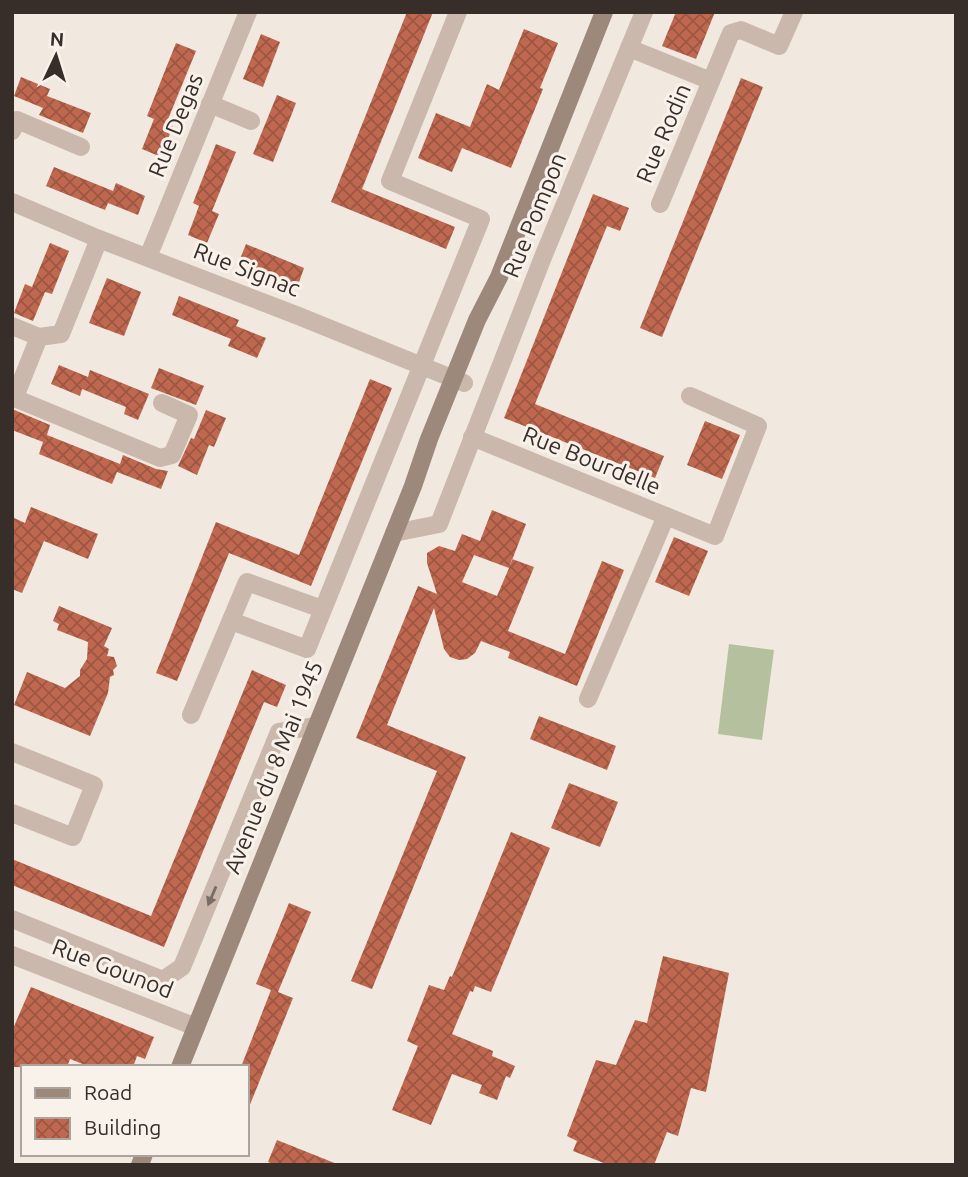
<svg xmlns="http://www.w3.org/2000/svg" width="968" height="1177" font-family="Ubuntu,sans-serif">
<defs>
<pattern id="building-cross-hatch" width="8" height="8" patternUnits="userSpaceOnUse" patternTransform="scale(1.75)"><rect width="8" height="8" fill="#bf684f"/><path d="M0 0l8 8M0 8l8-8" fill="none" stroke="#9c5642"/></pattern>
</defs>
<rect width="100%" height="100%" fill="#f1e8df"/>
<!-- grass -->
<polygon fill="#b5c09f" points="729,644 774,650 762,740 718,734"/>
<!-- building -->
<g fill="url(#building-cross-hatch)" fill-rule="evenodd">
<polygon points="407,12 433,12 362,189 455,227 446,249 331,202"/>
<polygon points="676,12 715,12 696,59 662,46"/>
<polygon points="524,29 558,43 540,88 543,89 511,168 462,148 452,172 418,158 436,113 470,127 487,84 499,90"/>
<polygon points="261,34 280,42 263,87 243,79"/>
<polygon points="176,43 196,51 166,124 173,126 161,157 142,149 154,119 147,116"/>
<polygon points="21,77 50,89 47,96 91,113 83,133 39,115 43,108 14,96"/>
<polygon points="741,78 763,87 662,337 640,328"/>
<polygon points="277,95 296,103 273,162 253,154"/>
<polygon points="216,144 236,152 212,211 219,214 207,243 188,235 199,206 193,203"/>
<polygon points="54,167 113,191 116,183 145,196 138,215 108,203 105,210 46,186"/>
<polygon points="593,194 629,208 620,231 607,226 535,404 664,456 655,478 504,418"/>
<polygon points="50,243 69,251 52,294 45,292 33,321 14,313 25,284 32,287"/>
<polygon points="246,244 304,268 297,288 238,264"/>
<polygon points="107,278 141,292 124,336 89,323"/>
<polygon points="179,296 239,320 236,326 266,338 257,358 228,346 231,339 172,315"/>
<polygon points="59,365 88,377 90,370 149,394 138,420 124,414 126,407 82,389 80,396 51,384"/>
<polygon points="159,368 204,386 196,405 151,388"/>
<polygon points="370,379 392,388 311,586 229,553 177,681 156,673 216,522 299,555"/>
<polygon points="12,409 50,425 47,435 105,458 120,464 123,455 156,469 168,471 161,489 117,472 112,484 39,454 43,442 12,430"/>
<polygon points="206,410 226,418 214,447 209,445 197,475 178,466 191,438 194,439"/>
<polygon points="705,421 740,435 722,479 687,465"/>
<polygon points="31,507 98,534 88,559 44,541 22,593 12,589 12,517 25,523"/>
<path d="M 492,510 L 526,524 L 509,568 L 512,559 L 534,567 L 508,631 L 565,654 L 602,561 L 624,570 L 577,686 L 508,658 L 510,652 L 481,641 L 475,653 L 467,659 L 459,660 L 450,657 L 444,649 L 434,608 L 387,725 L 466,757 L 372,989 L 351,981 L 437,771 L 356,738 L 418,586 L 437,594 L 427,563 L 427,553 L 439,546 L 455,551 L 462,534 L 480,541 ZM 474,555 L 509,568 L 497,596 L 462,582 Z"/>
<polygon points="674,537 708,551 689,596 655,582"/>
<polygon points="59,606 112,628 104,646 109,649 107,656 114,657 117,666 113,670 114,675 110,677 108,693 90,736 14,705 27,672 65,688 80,676 80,670 87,659 88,642 57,630 59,624 53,621"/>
<polygon points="252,670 286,685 277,707 264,702 164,947 12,885 12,859 151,916"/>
<polygon points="539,716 616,746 607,770 530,739"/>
<polygon points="569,783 618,802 600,847 551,828"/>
<polygon points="511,832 550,848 491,992 475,986 473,992 470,991 452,1034 493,1051 492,1056 515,1066 510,1078 506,1076 497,1100 479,1093 482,1085 452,1074 431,1125 392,1110 418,1046 407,1041 429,985 444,990 450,976 452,977"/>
<polygon points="289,903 311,912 278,992 293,998 247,1112 247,1067 241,1067 271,990 256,984"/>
<polygon points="663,956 729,973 706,1092 691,1088 678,1136 667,1132 654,1165 609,1165 573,1151 577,1141 567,1136 596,1060 616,1065 635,1020 647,1023"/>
<polygon points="31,987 154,1037 145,1059 137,1056 133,1067 90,1067 70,1059 67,1067 12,1067 12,1031"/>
<polygon points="277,1140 337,1164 337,1165 276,1165 268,1162"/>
</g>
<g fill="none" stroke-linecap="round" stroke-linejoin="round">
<!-- street -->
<g stroke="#c9b8ab" stroke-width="18">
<polyline points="629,48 711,81"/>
<polyline points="210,104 251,121"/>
<polyline points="12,131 17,120 81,147"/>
<polyline points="12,202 99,239 296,315 464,383"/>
<polyline points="660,204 731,33 741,30 779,46 794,12"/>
<polyline points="148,257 248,12"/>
<polyline points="12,326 39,337"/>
<polyline points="12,397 160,458 172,455 189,415 162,403"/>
<polyline points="15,397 39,337 61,334 99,239"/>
<polyline points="472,437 666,516 588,699"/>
<polyline points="666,516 715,536 758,426 690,396"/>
<polyline points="394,533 439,524 543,257 644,12"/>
<polyline points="231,621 307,649 481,219 390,181 458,12"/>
<polyline points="191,715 247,582 322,609"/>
<polyline points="12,752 94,785 73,837 12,813"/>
<polyline points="12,919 163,980 182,967 279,732 316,726"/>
<polyline points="12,955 196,1027"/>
</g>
<!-- secondary -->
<g stroke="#9d887c" stroke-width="18">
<polyline points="180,1067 413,486 429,439 477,320 499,277 604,12"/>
<polyline points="140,1165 144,1154"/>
</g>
</g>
<!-- one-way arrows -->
<defs><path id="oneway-solid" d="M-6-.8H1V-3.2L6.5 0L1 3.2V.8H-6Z" transform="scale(1.75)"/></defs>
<use fill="#796c64" href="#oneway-solid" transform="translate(212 896) rotate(113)"/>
<g text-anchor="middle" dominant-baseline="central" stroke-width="6" stroke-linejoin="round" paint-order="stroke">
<!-- street labels -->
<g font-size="23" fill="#372e2a" stroke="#f9f2eb">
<text transform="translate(175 125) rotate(-68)">Rue Degas</text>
<text transform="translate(663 133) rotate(-67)">Rue Rodin</text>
<text transform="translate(534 215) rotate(-68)">Rue Pompon</text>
<text transform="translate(247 269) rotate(21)">Rue Signac</text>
<text transform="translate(592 460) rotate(22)">Rue Bourdelle</text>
<text transform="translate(273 767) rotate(-68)">Avenue du 8 Mai 1945</text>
<text transform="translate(113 968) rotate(21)">Rue Gounod</text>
</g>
</g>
<!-- border -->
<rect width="968" height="1177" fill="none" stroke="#372e2a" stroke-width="28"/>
<!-- legend -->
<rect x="21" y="1065" width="228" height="91" fill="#f9f2eb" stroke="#aba49e" stroke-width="2"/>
<rect x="35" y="1088" width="35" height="10" fill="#9d887c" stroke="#aba49e" stroke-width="2"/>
<text x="84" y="1100" font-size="21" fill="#372e2a">Road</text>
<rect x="35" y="1118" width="35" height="21" fill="url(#building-cross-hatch)" stroke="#aba49e" stroke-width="2"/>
<text x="84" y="1135" font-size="21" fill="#372e2a">Building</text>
<!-- north arrow -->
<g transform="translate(56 56) rotate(4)" stroke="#f9f2eb" stroke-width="5" paint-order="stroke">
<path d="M0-5L12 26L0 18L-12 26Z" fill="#372e2a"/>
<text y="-10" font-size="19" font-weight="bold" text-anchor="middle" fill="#372e2a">N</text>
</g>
</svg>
